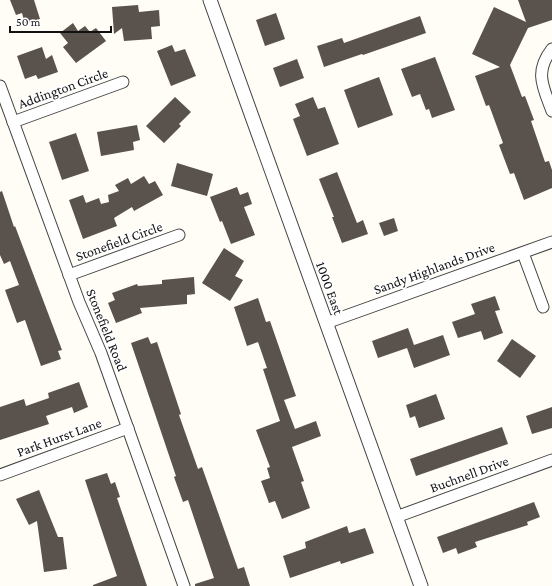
<svg xmlns="http://www.w3.org/2000/svg" width="552" height="586" font-family="'Crimson Pro',serif">
<rect width="100%" height="100%" fill="#fffdf5"/>
<!-- building -->
<g fill="#5a524d">
<polygon points="10,0 34,0 40,19 25,24 22,13 16,15"/>
<polygon points="518,0 552,0 552,20 528,28 510,65 522,97 525,96 534,120 531,121 545,162 549,161 552,170 552,188 524,200 514,173 510,174 499,145 503,143 489,105 486,106 475,76 500,67 472,54 494,7 526,22"/>
<polygon points="138,5 139,12 159,10 160,26 151,27 152,39 124,41 122,28 114,34 112,7"/>
<polygon points="276,13 285,39 265,46 256,20"/>
<polygon points="420,16 426,33 363,55 362,54 324,67 317,46 342,38 344,43"/>
<polygon points="73,23 78,31 85,26 90,32 96,28 106,41 76,63 63,47 68,43 60,33"/>
<polygon points="172,45 175,52 185,49 196,76 171,86 157,51"/>
<polygon points="42,47 46,59 52,55 58,72 38,79 36,75 25,79 17,56"/>
<polygon points="435,57 455,110 432,118 429,109 426,110 420,94 412,97 401,69"/>
<polygon points="297,59 304,78 280,87 273,68"/>
<polygon points="379,77 393,115 358,128 344,90"/>
<polygon points="175,97 191,112 179,124 181,126 164,143 146,126"/>
<polygon points="313,97 318,109 325,107 339,144 307,156 293,119 300,116 295,104"/>
<polygon points="137,125 140,140 133,142 134,150 101,156 97,132"/>
<polygon points="76,133 89,171 62,180 49,142"/>
<polygon points="177,163 213,174 207,196 171,186"/>
<polygon points="337,172 357,223 363,220 368,234 342,243 332,217 334,217 319,179"/>
<polygon points="144,176 149,184 155,181 163,195 134,211 132,207 114,218 117,226 83,239 69,200 83,195 86,203 99,198 101,204 109,202 108,195 119,191 115,185 128,178 131,184"/>
<polygon points="237,187 240,195 248,192 252,204 244,207 255,235 231,244 222,221 220,222 210,197"/>
<polygon points="2,191 14,227 15,226 62,350 58,351 61,359 41,366 25,320 17,323 5,290 19,285 10,261 4,264 0,255 0,192"/>
<polygon points="394,218 398,231 384,236 379,223"/>
<polygon points="224,248 244,261 235,276 243,280 230,301 202,283"/>
<polygon points="194,277 195,294 187,295 187,304 140,308 142,313 116,323 108,303 115,300 112,293 137,284 138,286 162,284 162,280"/>
<polygon points="495,296 500,310 495,311 503,333 484,340 481,331 458,338 452,322 475,314 471,304"/>
<polygon points="258,298 266,322 270,321 296,396 284,400 295,429 316,421 321,436 292,447 304,481 301,482 310,508 282,519 275,501 269,503 261,481 270,478 267,468 270,467 256,430 280,421 263,369 267,368 258,342 247,346 234,307"/>
<polygon points="408,328 414,345 443,335 450,355 414,368 407,348 378,358 372,341"/>
<polygon points="148,337 151,344 157,342 181,414 179,415 198,469 202,467 238,569 244,567 250,586 195,586 195,584 214,578 188,500 183,502 174,477 176,476 131,343"/>
<polygon points="512,339 536,356 520,378 497,361"/>
<polygon points="79,382 88,407 74,413 72,407 46,416 49,424 0,440 0,407 24,399 26,406 49,398 48,393"/>
<polygon points="436,394 445,419 419,428 415,416 410,418 406,405"/>
<polygon points="552,407 552,428 532,434 526,416"/>
<polygon points="502,427 508,444 416,476 410,459"/>
<polygon points="107,473 111,484 115,482 120,497 117,498 147,586 93,586 93,585 117,576 85,480"/>
<polygon points="39,490 58,537 63,537 67,569 44,572 37,521 29,525 16,499"/>
<polygon points="534,502 540,517 527,522 528,525 475,542 477,547 458,554 456,548 443,553 437,537"/>
<polygon points="347,526 349,533 365,528 374,553 341,564 340,561 290,578 283,556 306,548 305,542"/>
</g>
<g fill="none" stroke-linecap="round" stroke-linejoin="round">
<!-- minor casing -->
<g stroke="#444" stroke-width="13">
<g id="minor">
<path d="M 552,49 C 534,72 543,87 552,111"/>
<polyline points="0,86 79,302 101,353 184,586"/>
<polyline points="13,122 123,82"/>
<polyline points="523,253 543,307"/>
<polyline points="69,275 179,235"/>
<polyline points="326,323 552,242"/>
<polyline points="0,475 128,428"/>
<polyline points="396,517 552,460"/>
</g>
</g>
<!-- tertiary casing -->
<g stroke="#444" stroke-width="15">
<polyline id="tertiary" points="210,0 421,586"/>
</g>
<!-- minor -->
<use href="#minor" stroke="#fff" stroke-width="11"/>
<!-- tertiary -->
<use href="#tertiary" stroke="#fff" stroke-width="13"/>
</g>
<g text-anchor="middle" dominant-baseline="central" stroke-width="4" stroke-linejoin="round" paint-order="stroke">
<!-- street labels -->
<g font-size="14" fill="#111" stroke="#fff">
<text transform="translate(63 88) rotate(-20)">Addington Circle</text>
<text transform="translate(119 241) rotate(-20)">Stonefield Circle</text>
<text transform="translate(434 268) rotate(-20)">Sandy Highlands Drive</text>
<text transform="translate(330 288) rotate(70)">1000 East</text>
<text transform="translate(107 330) rotate(68)">Stonefield Road</text>
<text transform="translate(59 437) rotate(-20)">Park Hurst Lane</text>
<text transform="translate(469 474) rotate(-20)">Buchnell Drive</text>
</g>
</g>
<!-- scale -->
<path d="M10 26v6h101v-6" fill="none" stroke="#111111" stroke-width="2"/>
<text x="16" y="26" font-size="12" fill="#111111" stroke="#ffffff" stroke-width="3" paint-order="stroke">50 m</text>
</svg>
